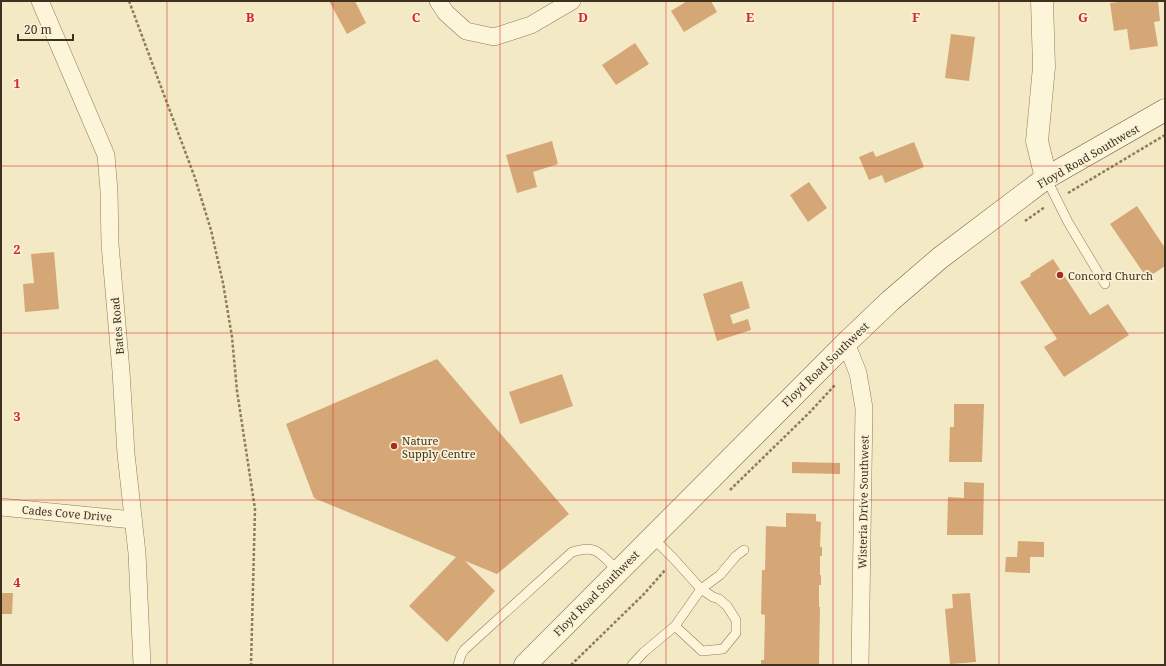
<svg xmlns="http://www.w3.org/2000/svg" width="1166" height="666" font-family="'Noto Serif',serif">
<rect width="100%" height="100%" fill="#f3e9c5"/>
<!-- building -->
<g fill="#d5a777">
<polygon points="329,1 355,1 366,23 347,34"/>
<polygon points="687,1 711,1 717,12 684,32 671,11"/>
<polygon points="1127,1 1158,1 1160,21 1154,22 1158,46 1130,50 1127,29 1114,31 1110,3"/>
<polygon points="951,34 975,37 969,81 945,78"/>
<polygon points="635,43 649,64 616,85 602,65"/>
<polygon points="552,141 558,164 533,172 537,187 517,193 506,155"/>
<polygon points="914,142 924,167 885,183 882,175 869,180 859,157 873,151 876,157"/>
<polygon points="809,182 827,208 808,222 790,195"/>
<polygon points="1137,206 1165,248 1165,266 1147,278 1110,224"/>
<polygon points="54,252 59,309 25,312 23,284 34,283 31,254"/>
<polygon points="1053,259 1090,315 1108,304 1129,335 1064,377 1044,347 1057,339 1020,282 1031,276 1030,274"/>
<polygon points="742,281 750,308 730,315 733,324 748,319 751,330 717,341 703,294"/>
<polygon points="437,359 569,514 497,574 465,561 495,591 447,642 409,606 456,557 314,498 286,424"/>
<polygon points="562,374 573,406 520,424 509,392"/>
<polygon points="954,404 984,404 982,462 949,462 950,427 954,427"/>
<polygon points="792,462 840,463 840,474 792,473"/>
<polygon points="964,482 984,483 983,535 947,535 948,497 964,498"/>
<polygon points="786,513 816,514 816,521 821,522 820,547 822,547 822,556 820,556 820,575 821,575 821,585 819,585 819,607 820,607 819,665 761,665 761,660 764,660 765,615 761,614 762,570 765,570 766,526 786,527"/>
<polygon points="1018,541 1044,542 1044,557 1030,557 1030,573 1005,572 1006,557 1017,557"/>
<polygon points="1,593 13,593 12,614 1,614"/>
<polygon points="970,593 976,662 950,664 945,609 953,608 952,594"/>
</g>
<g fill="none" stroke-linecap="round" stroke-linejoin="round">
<!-- service casing -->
<g stroke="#917b58" stroke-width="10">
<g id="service">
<polyline points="1046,178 1068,222 1105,284"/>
<polyline points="652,537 674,559 701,589 675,626 702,651 723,649 736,633 736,620 727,606 719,599 713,597 701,589 720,575 736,556 744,550"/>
<path d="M 458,665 L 461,655 L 464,650 L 572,552 C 598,544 600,554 618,571"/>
<polyline points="632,665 644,652 675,626"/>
</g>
</g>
<!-- minor casing -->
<g stroke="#917b58" stroke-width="18">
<g id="minor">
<polyline points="40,1 106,155 109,191 110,244 121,371 126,454 137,553 142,665"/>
<polyline points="438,1 446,13 466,31 494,37 531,25 572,1"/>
<polyline points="846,343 858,373 864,408 860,665"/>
<polyline points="1,507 133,520"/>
</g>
</g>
<!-- tertiary casing -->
<g stroke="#917b58" stroke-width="23">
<polyline id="tertiary" points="1042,1 1044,67 1037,141 1046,178"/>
</g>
<!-- secondary casing -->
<g stroke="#735c3b" stroke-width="23">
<polyline id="secondary" points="525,665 846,343 890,301 940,258 1046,178 1165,110"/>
</g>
<!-- path -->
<g stroke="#917b58" stroke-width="2.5" stroke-dasharray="3 2" stroke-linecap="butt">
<polyline points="129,1 195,178 211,230 223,283 232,337 237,391 255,509 251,665"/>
<polyline points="1068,193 1165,135"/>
<polyline points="1025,221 1045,207"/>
<polyline points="730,490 810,412 835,385"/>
<polyline points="571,665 643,595 666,569"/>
</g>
<!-- service -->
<use href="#service" stroke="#fcf5da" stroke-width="9"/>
<!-- minor -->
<use href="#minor" stroke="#fcf5da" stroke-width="17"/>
<!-- tertiary -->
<use href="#tertiary" stroke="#fcf5da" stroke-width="22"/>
<!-- secondary -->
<use href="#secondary" stroke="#fcf5da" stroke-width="22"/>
</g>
<!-- grid -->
<path fill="none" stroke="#d62828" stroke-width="1" stroke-opacity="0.55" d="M 167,1 L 167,665M 333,1 L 333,665M 500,1 L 500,665M 666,1 L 666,665M 833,1 L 833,665M 999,1 L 999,665M 1,166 L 1165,166M 1,333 L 1165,333M 1,500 L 1165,500"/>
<!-- markers -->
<g fill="#a72d21" stroke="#f9f2d6" stroke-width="1.5">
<circle cx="1060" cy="275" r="4"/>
<circle cx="394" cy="446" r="4"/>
</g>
<g text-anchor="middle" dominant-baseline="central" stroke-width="3.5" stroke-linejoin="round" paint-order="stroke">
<!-- street labels -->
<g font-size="11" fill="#3f311e" stroke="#f9f2d6">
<text transform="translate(1088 156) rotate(-30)">Floyd Road Southwest</text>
<text transform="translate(117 326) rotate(-95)">Bates Road</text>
<text transform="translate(825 364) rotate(-44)">Floyd Road Southwest</text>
<text transform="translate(863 502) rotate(-89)">Wisteria Drive Southwest</text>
<text transform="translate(67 513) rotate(5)">Cades Cove Drive</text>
<text transform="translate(596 593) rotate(-45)">Floyd Road Southwest</text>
</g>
<!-- poi labels -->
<g font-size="11" fill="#3f311e" stroke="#f9f2d6" text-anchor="start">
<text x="1068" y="275">Concord Church</text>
<text x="402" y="440">Nature<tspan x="402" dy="13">Supply Centre</tspan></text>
</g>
</g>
<g font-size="13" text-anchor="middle" font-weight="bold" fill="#d62828" stroke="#f9f2d6" stroke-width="3.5" stroke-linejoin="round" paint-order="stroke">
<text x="250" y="22">B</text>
<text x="416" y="22">C</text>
<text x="583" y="22">D</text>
<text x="750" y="22">E</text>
<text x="916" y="22">F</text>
<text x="1083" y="22">G</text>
<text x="17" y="88">1</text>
<text x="17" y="254">2</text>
<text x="17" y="421">3</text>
<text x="17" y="587">4</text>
</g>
<!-- border -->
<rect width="1166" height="666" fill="none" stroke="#3f311e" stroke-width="4"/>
<!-- scale -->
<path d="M18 34v6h55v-6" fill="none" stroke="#3f311e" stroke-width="2"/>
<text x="24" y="34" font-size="12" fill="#3f311e" stroke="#f9f2d6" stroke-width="3" paint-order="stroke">20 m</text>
</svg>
